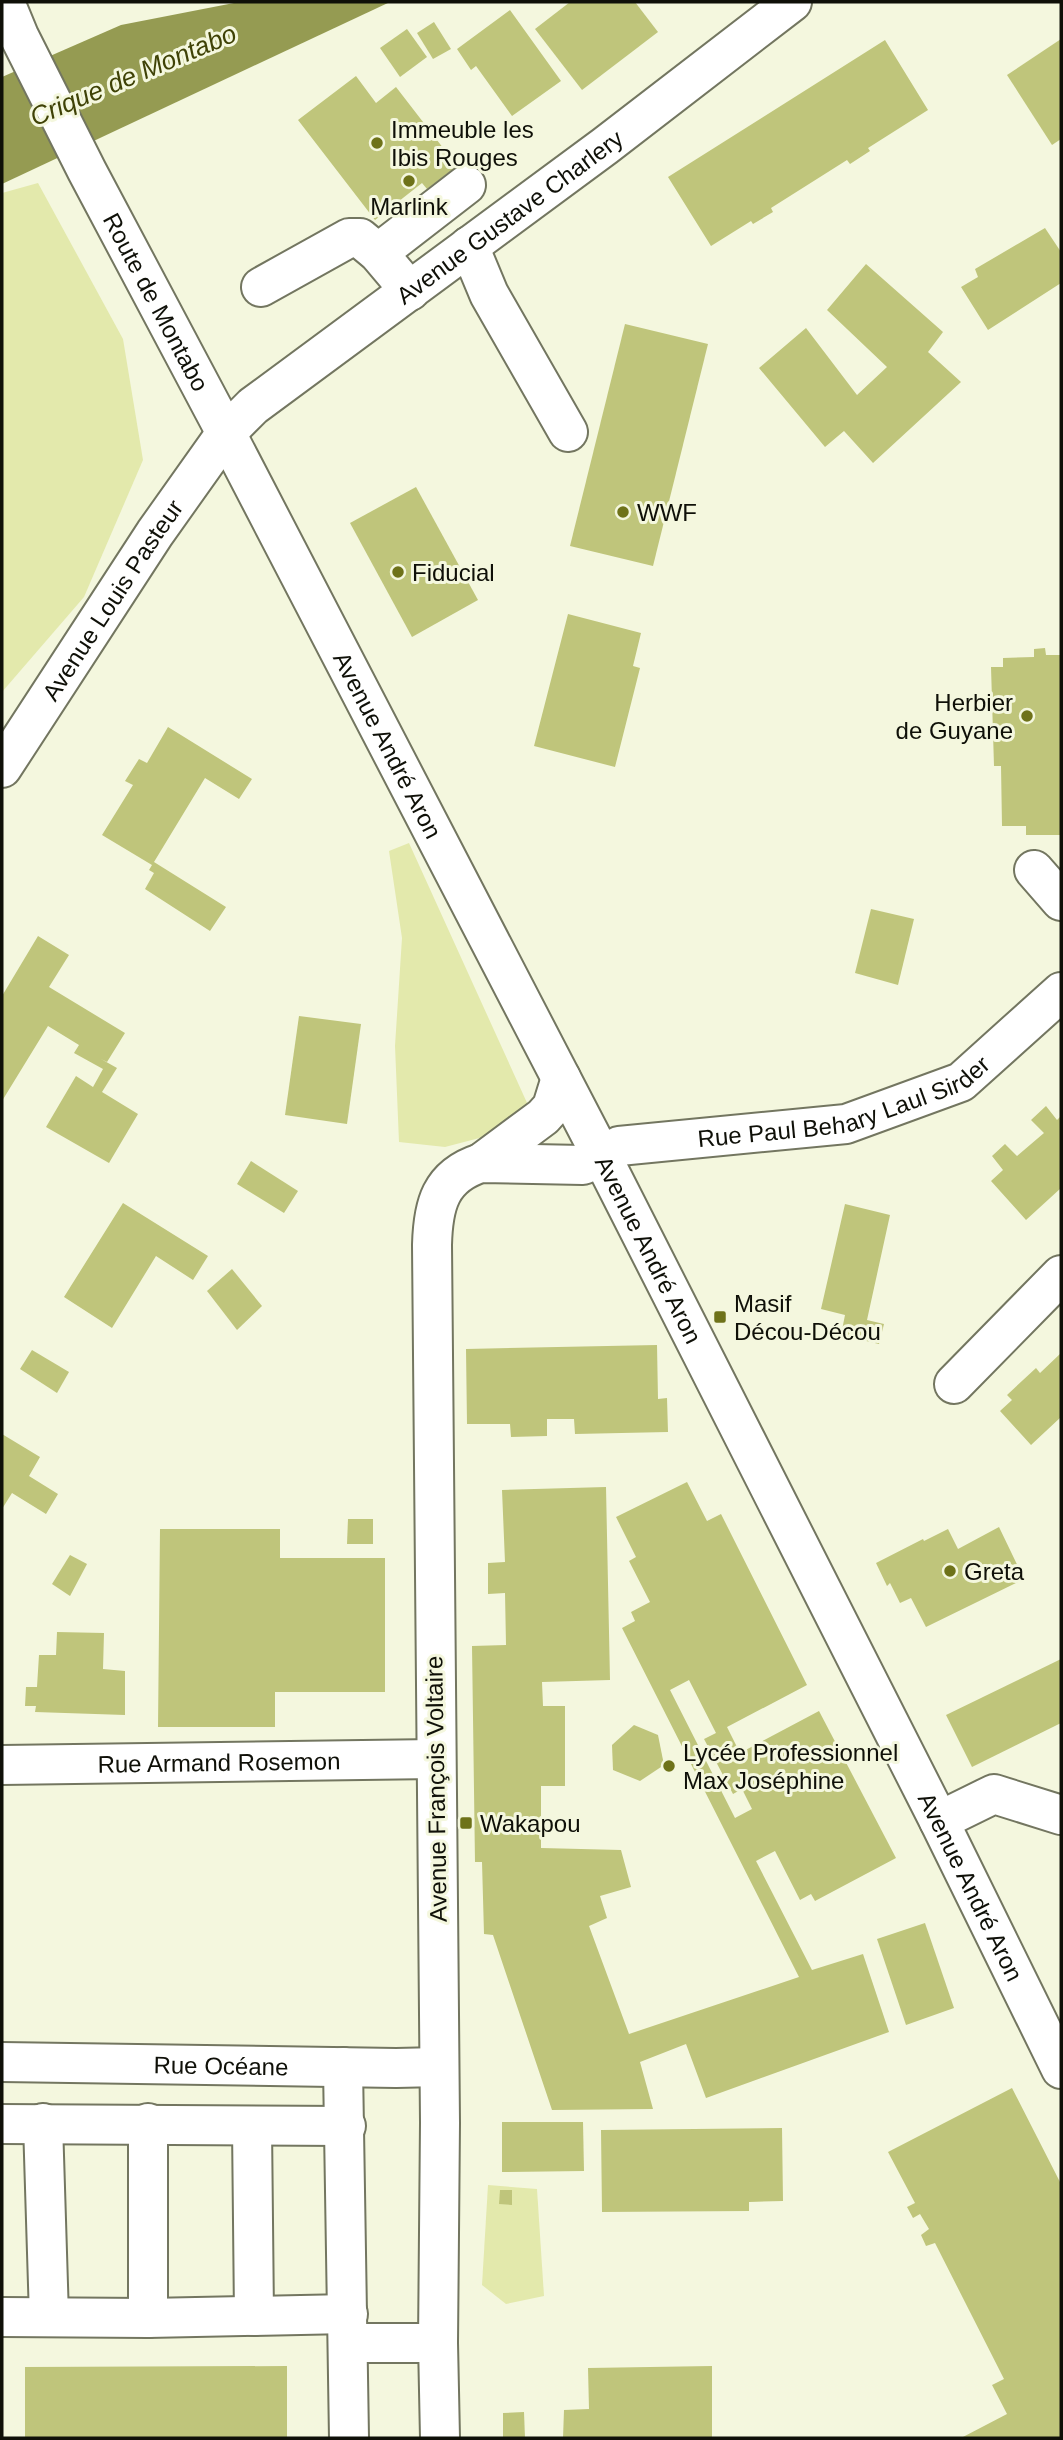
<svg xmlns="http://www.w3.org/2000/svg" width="1063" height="2440" font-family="Arial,sans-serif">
<rect width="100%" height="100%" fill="#f4f7de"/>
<!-- green -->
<g fill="#e3e9ac">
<polygon points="38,183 123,339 143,460 84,597 2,692 2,193"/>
<polygon points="409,843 528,1105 487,1136 445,1147 399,1142 395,1046 402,938 389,851"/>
<polygon points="488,2185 537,2189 544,2296 506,2304 482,2285"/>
</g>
<!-- water -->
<polygon fill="#959b52" points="239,2 390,2 2,184 2,77 121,25"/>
<!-- building -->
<g fill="#bfc57b" fill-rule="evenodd">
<polygon points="570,2 635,2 658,32 582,90 535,29"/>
<polygon points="510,10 561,81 512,116 476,66 471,70 457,49"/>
<polygon points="434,22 451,49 433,59 417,33"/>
<polygon points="407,29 427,57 400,77 380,48"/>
<polygon points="1061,39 1061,139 1052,145 1007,75"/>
<polygon points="885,40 928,110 868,148 870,151 850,164 847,160 771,208 773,212 753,224 751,221 711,246 668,177"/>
<polygon points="356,76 376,103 396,87 457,166 427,189 422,183 375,220 298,120"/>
<polygon points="1045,228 1061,252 1061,283 988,330 961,287 978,277 975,269"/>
<polygon points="866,264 943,332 928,352 961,382 873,463 844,431 825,447 759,368 806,328 857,395 887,367 827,310"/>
<polygon points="625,324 708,344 653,566 570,546"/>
<polygon points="416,487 478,600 412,637 350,523"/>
<polygon points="568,614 641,633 633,666 640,668 615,767 534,746"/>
<polygon points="1045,648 1046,655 1061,655 1061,835 1026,835 1026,826 1002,826 1001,766 994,766 991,667 1003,667 1003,658 1034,657 1034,649"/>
<polygon points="168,727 252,779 239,799 205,778 154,862 226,907 210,931 145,889 154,873 149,870 152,865 102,835 133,785 125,781 139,759 147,763"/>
<polygon points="871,909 914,919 898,985 855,973"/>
<polygon points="38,936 69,955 49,987 125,1033 107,1062 101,1059 117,1068 102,1092 138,1114 109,1163 46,1127 76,1076 93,1087 103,1069 74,1053 79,1045 48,1026 2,1101 2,996"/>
<polygon points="299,1016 361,1024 347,1124 285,1115"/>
<polygon points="1046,1106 1057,1120 1061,1116 1061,1188 1026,1220 991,1181 1003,1170 992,1156 1005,1144 1017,1156 1044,1133 1031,1120"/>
<polygon points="251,1161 298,1191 284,1213 237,1184"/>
<polygon points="123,1203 208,1256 193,1280 156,1256 112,1328 64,1297"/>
<polygon points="845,1204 890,1215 867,1320 884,1324 879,1344 841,1335 845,1315 821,1309"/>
<polygon points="232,1269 262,1306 237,1330 207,1291"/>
<polygon points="657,1345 658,1399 667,1398 668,1432 575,1434 574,1419 547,1419 547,1436 511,1437 510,1424 467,1424 466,1349"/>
<polygon points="32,1350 69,1372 57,1393 20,1369"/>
<polygon points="1061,1353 1061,1417 1031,1445 1000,1411 1012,1400 1007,1395 1036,1368 1040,1373"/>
<polygon points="2,1434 40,1457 29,1476 58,1494 46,1514 12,1493 2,1509"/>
<path d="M 687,1482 L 707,1521 L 721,1514 L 807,1685 L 727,1727 L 740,1753 L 819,1711 L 896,1858 L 815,1901 L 811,1894 L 800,1900 L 775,1851 L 756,1861 L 812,1970 L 863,1954 L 889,2032 L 706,2098 L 686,2044 L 640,2062 L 653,2109 L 552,2110 L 493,1935 L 484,1934 L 482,1862 L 475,1862 L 472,1646 L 506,1645 L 505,1593 L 488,1594 L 488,1563 L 505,1562 L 502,1490 L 606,1487 L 610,1680 L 542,1682 L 543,1706 L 565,1706 L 565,1786 L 541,1786 L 541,1848 L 621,1850 L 631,1887 L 600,1896 L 607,1918 L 589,1926 L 629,2034 L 799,1977 L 622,1628 L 635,1621 L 631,1612 L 650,1602 L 629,1561 L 636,1557 L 616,1517 ZM 689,1680 L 716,1733 L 704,1739 L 733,1794 L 742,1789 L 752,1809 L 735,1818 L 670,1690 Z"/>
<polygon points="348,1519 373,1519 373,1544 347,1544"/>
<polygon points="999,1527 1024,1579 926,1627 911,1598 900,1603 890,1583 887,1586 876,1563 923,1539 924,1541 948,1529 958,1549"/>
<polygon points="160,1529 280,1529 280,1558 385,1558 385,1692 275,1692 275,1727 158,1727"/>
<polygon points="70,1555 87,1564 70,1596 52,1584"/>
<polygon points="57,1632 104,1633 103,1669 125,1671 125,1715 35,1712 36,1706 25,1706 26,1687 37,1687 39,1655 56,1655"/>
<polygon points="1061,1659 1061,1723 972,1767 946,1715"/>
<polygon points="634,1725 658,1735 664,1765 640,1781 613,1770 612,1745"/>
<polygon points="925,1923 954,2008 906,2025 877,1939"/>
<polygon points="1012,2088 1061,2184 1061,2438 961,2438 1007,2414 992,2385 1004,2379 935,2243 926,2246 921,2235 929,2229 920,2214 913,2218 907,2207 915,2203 888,2152"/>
<polygon points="502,2122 583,2122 584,2171 502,2172"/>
<polygon points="782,2128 783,2201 749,2202 749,2211 602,2212 601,2130"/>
<polygon points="500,2190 512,2190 512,2205 499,2204"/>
<polygon points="287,2366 287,2438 25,2438 25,2367"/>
<polygon points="712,2366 712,2438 563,2438 564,2410 589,2409 588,2368"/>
<polygon points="524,2412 525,2438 503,2438 503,2413"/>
</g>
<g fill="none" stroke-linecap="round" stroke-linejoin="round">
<!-- minor casing -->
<g stroke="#737660" stroke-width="42">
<g id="minor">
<polyline points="469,246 489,294 568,432"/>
<polyline points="378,253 466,185"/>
<polyline points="261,287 349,238 360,238 378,253 410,291"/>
<path id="s1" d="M 2,768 L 155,533 L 226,433 L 253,406 L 605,146 L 792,2"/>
<polyline points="1034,870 1061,901"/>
<polyline points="481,1163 543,1117 552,1107 561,1078"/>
<polyline points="954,1384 1061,1275"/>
<path id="s2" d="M 2,1765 L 435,1759"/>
<polyline points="939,1821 994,1794 1061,1815"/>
<path id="s3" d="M 2,2062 L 396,2068 L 439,2067"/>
<polyline points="343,2067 349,2438"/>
<polyline points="43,2123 49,2317"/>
<polyline points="2,2124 346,2126"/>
<polyline points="252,2126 254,2316"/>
<polyline points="2,2317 148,2318 348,2314"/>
<polyline points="148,2318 148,2123"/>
<polyline points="348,2343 438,2343"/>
<path id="s4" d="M 440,2438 L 438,2343 L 440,2123 L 432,1245 C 433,1205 440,1176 481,1163 L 583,1165 L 602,1157 L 619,1146 L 846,1124 L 961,1082 L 1061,992"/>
</g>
</g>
<!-- major casing -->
<g stroke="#737660" stroke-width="42">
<g id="major">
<path id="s5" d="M 5,2 L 19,36 L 87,171 L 226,433 L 602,1157 L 939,1821 L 1061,2069"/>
</g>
</g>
<!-- minor -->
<use href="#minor" stroke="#fff" stroke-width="38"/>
<!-- major -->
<use href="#major" stroke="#fff" stroke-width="38"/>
</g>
<!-- markers -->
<g fill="#6e7219" stroke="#f4f7de" stroke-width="2.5">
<circle cx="377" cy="143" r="7"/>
<circle cx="409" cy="181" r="7"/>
<circle cx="623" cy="512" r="7"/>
<circle cx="398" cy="572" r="7"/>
<circle cx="1027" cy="716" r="7"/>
<rect x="713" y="1310" width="14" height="14" rx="3.5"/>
<circle cx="950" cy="1571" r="7"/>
<circle cx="669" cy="1766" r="7"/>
<rect x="459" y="1816" width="14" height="14" rx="3.5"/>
</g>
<g text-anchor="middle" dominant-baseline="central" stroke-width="6" stroke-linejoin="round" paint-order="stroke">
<!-- poi labels -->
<g font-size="24" fill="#0f1008" stroke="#f4f7de" text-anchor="start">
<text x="391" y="129">Immeuble les<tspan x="391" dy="28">Ibis Rouges</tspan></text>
<text x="409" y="206" text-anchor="middle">Marlink</text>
<text x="637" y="512">WWF</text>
<text x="412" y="572">Fiducial</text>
<text x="1013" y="702" text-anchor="end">Herbier<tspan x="1013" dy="28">de Guyane</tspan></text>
<text x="734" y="1303">Masif<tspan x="734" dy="28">Décou-Décou</tspan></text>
<text x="964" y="1571">Greta</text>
<text x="683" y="1752">Lycée Professionnel<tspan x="683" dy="28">Max Joséphine</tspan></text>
<text x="480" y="1823">Wakapou</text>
</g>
<!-- street labels -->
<g font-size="24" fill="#0f1008" stroke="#f4f7de">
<text stroke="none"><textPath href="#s1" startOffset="760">Avenue Gustave Charlery</textPath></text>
<text stroke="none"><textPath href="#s5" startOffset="336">Route de Montabo</textPath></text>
<text stroke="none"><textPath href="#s1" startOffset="201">Avenue Louis Pasteur</textPath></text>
<text stroke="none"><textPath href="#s5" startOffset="836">Avenue André Aron</textPath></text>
<text stroke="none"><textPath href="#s4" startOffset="1671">Rue Paul Behary Laul Sirder</textPath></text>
<text stroke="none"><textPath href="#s5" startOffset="1404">Avenue André Aron</textPath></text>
<text stroke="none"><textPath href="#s2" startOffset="217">Rue Armand Rosemon</textPath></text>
<text transform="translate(436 1789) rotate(-91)">Avenue François Voltaire</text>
<text stroke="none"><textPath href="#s5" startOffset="2118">Avenue André Aron</textPath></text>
<text stroke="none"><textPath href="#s3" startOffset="219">Rue Océane</textPath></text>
</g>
<!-- water labels -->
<g font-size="26" font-style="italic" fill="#3f4206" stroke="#f4f7de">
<text transform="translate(133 75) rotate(-23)">Crique de Montabo</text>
</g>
</g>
<!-- border -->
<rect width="1063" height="2440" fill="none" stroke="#0f1008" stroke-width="7"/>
</svg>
